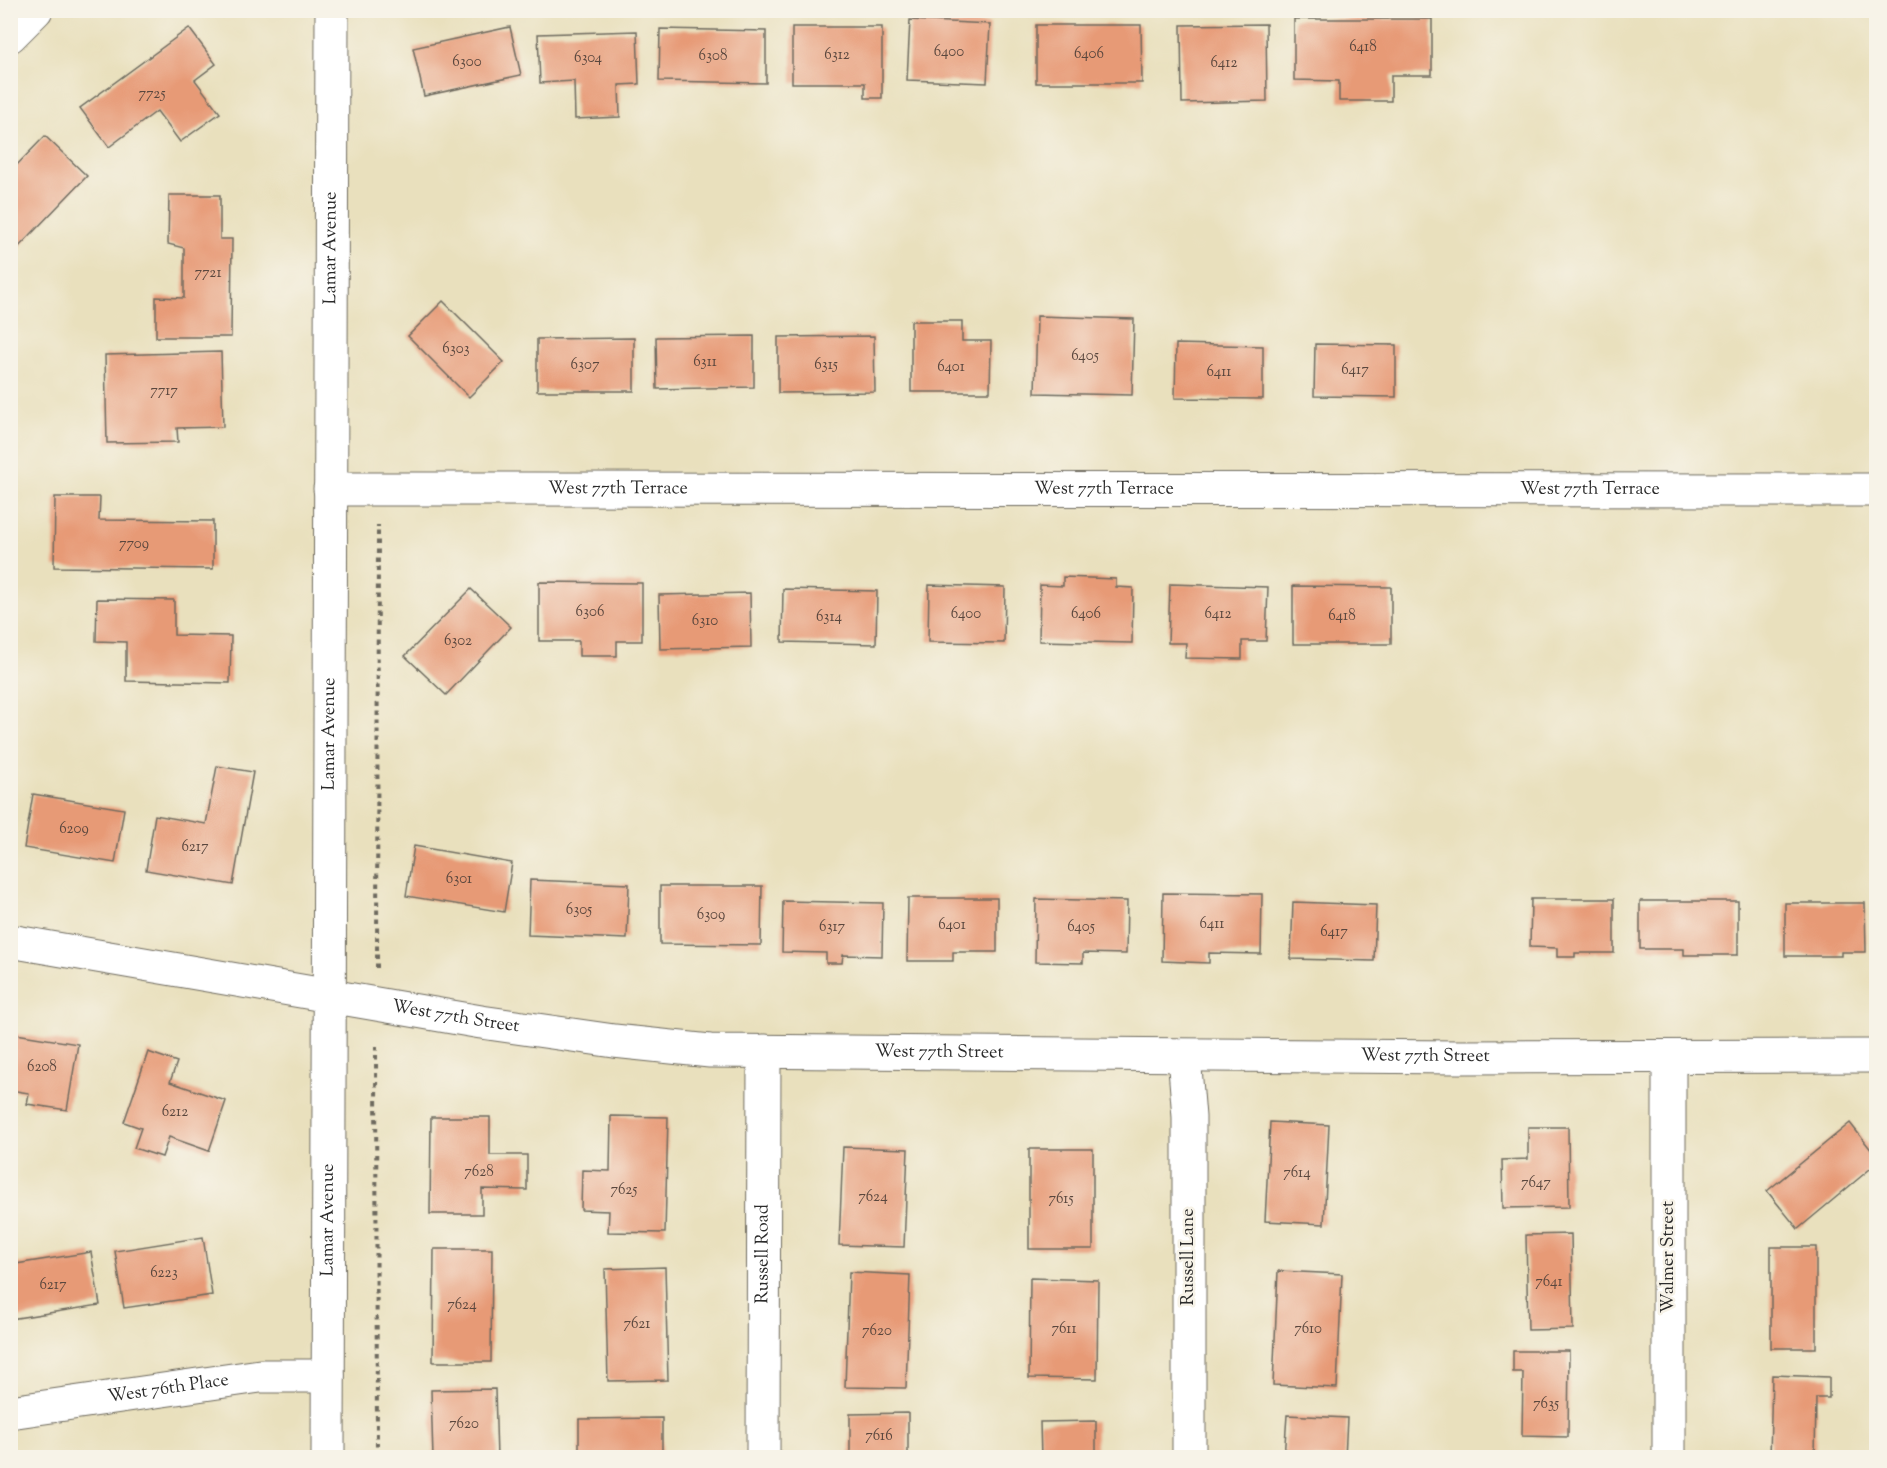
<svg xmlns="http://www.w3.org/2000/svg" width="1887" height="1468" font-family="'Sorts Mill Goudy',serif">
<rect width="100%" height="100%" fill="#f7f3e8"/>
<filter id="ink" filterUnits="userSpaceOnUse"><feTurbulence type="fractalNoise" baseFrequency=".0167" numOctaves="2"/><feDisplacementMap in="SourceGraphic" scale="12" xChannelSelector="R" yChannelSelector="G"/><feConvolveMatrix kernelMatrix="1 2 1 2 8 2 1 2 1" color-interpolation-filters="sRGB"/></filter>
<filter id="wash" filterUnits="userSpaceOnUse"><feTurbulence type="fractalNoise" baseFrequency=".008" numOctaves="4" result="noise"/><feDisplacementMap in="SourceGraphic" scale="24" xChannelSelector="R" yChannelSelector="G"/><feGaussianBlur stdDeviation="1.35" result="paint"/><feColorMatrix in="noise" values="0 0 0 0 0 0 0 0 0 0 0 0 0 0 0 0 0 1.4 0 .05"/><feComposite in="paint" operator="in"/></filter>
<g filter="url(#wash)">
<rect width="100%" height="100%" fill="#e9e0bd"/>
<g id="blocks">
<!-- building -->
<g fill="#e79a76">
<polygon points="1294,19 1432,19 1432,75 1391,75 1391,101 1339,101 1339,81 1294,80"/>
<polygon points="910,20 990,24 987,83 907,80"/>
<polygon points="1266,24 1267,101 1182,103 1181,25"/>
<polygon points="1036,25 1141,25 1142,83 1036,83"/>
<polygon points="510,27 521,75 424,96 413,48"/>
<polygon points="792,27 882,27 882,98 865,98 865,83 792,83"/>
<polygon points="189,28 216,64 195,80 220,113 180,142 157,111 109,147 80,108"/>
<polygon points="660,29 766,31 766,83 659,81"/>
<polygon points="637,31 639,84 619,85 620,117 575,119 574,81 540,83 538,34"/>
<polygon points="45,136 87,176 10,256 10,172"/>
<polygon points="169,195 220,195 220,239 232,239 231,337 156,337 156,297 184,298 184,248 168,244"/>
<polygon points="443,301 504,362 469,397 408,336"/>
<polygon points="1037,316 1134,319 1132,395 1035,393"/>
<polygon points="911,321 962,321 962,341 991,341 990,392 911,392"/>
<polygon points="754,336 754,387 657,389 656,337"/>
<polygon points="874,336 875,392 778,393 778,337"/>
<polygon points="634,338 634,391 537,391 537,339"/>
<polygon points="1176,344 1263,346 1263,399 1175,398"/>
<polygon points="1315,344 1396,345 1396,397 1314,396"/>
<polygon points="221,352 223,427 177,428 178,442 107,443 105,355"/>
<polygon points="55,497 100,497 99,520 213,521 213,569 54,567"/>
<polygon points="1063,577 1116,579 1116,587 1133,588 1132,643 1039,641 1040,585 1063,586"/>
<polygon points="539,582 642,583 642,641 617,641 617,656 579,656 579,641 539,641"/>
<polygon points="1170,584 1268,587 1266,641 1242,641 1242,659 1185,658 1186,643 1168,643"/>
<polygon points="929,585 1005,587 1004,643 928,642"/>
<polygon points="1293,586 1391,587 1391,644 1293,644"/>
<polygon points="471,589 511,627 446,695 405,656"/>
<polygon points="783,589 877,591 876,644 782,642"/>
<polygon points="750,593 751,647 660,649 659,595"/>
<polygon points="97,599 174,600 174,635 231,636 230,683 126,681 126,642 96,641"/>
<polygon points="217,766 253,772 233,885 146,870 155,815 206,824"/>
<polygon points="33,794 124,809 115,863 24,848"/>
<polygon points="414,846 512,863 504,912 406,896"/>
<polygon points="530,880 629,884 627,939 528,935"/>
<polygon points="660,886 762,886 761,945 660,944"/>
<polygon points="1163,893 1262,894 1261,954 1209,953 1209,963 1162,961"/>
<polygon points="908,898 997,898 997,952 953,952 953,961 907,961"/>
<polygon points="1036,899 1127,901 1126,954 1083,953 1083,963 1035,962"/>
<polygon points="1531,899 1614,899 1614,953 1575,953 1575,957 1557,957 1557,948 1530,947"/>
<polygon points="783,901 883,903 882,956 843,955 842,963 826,963 826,953 782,952"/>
<polygon points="1640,901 1738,901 1738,955 1684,955 1684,949 1640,949"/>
<polygon points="1293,902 1376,905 1374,961 1291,959"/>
<polygon points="1785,903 1865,903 1866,952 1841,952 1841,956 1785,956"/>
<polygon points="10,1033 78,1044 67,1110 27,1104 29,1093 10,1090"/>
<polygon points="148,1052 177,1062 170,1082 226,1101 209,1151 169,1137 162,1157 134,1148 141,1128 124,1122"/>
<polygon points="611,1116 668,1117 665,1233 608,1232 609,1211 581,1210 582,1170 610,1171"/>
<polygon points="431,1117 490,1117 490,1155 527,1155 527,1190 482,1189 482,1214 430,1214"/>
<polygon points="1270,1122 1329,1125 1324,1224 1265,1221"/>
<polygon points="1850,1123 1876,1156 1876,1164 1798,1229 1767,1191"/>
<polygon points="1528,1127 1568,1127 1569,1207 1503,1208 1502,1160 1528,1159"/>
<polygon points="843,1147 908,1149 904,1247 839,1245"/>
<rect x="1029" y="1149" width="64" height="100"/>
<polygon points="1571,1234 1573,1329 1528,1330 1526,1235"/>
<polygon points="203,1237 212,1295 124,1308 115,1251"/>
<rect x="1771" y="1247" width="45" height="101"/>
<polygon points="434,1249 492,1249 491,1362 433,1362"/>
<polygon points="91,1252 100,1305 10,1319 10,1265"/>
<polygon points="665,1267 668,1380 608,1381 605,1269"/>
<polygon points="1278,1271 1342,1274 1337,1388 1273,1385"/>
<polygon points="849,1272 910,1275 906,1388 845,1387"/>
<polygon points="1030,1278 1098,1280 1097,1379 1029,1378"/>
<polygon points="1513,1351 1569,1351 1568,1437 1522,1436 1523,1372 1513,1372"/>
<polygon points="1772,1375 1829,1377 1829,1398 1816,1398 1815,1458 1770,1458"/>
<polygon points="495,1389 497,1458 433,1458 431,1390"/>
<polygon points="908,1413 908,1458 850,1458 850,1414"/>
<polygon points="1287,1415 1347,1418 1345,1458 1284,1458"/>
<polygon points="662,1418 662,1458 579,1458 579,1419"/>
<polygon points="1096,1421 1096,1458 1041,1458 1040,1422"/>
</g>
</g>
</g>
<g filter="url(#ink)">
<use href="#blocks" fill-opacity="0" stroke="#6e6a5e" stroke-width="1.5"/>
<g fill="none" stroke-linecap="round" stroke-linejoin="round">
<!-- minor casing -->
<g stroke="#6e6a5e" stroke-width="35">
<g id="minor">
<polyline points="10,36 36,10"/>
<path id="s1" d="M 330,489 L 1876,490"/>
<path id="s2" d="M 10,941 L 481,1022 L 614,1041 L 710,1051 L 1460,1057 L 1876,1056"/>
<polyline points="1184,1056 1189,1117 1189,1458"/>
<polyline points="1669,1057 1669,1458"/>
<path id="s3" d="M 10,1412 L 260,1376 L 328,1376"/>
<path id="s4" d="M 328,1458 L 332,10"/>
<path id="s5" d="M 763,1458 L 764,1051"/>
</g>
</g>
<!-- path -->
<g stroke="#6e6a5e" stroke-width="4" stroke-dasharray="4.5 4.5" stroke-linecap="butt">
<polyline points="377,968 378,525"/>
<polyline points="376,1046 377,1458"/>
</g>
<!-- minor -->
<use href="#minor" stroke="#fff" stroke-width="33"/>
</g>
</g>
<g text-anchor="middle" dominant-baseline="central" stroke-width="5" stroke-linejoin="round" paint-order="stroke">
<!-- number labels -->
<g font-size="15" fill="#5a473e">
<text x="1363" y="47">6418</text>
<text x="949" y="52">6400</text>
<text x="1089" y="54">6406</text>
<text x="837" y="55">6312</text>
<text x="713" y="56">6308</text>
<text x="588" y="58">6304</text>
<text x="467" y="62">6300</text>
<text x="1224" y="63">6412</text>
<text x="152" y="94">7725</text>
<text x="208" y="273">7721</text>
<text x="456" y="349">6303</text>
<text x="1085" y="356">6405</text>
<text x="705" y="362">6311</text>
<text x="585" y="365">6307</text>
<text x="826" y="365">6315</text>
<text x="951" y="367">6401</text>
<text x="1355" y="370">6417</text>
<text x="1219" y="372">6411</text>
<text x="164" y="391">7717</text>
<text x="134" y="544">7709</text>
<text x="590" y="612">6306</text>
<text x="966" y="614">6400</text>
<text x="1086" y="614">6406</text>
<text x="1218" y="614">6412</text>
<text x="1342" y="616">6418</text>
<text x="829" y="617">6314</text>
<text x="705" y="621">6310</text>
<text x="458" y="641">6302</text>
<text x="74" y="829">6209</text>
<text x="195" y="847">6217</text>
<text x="459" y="879">6301</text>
<text x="579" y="910">6305</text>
<text x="711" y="915">6309</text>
<text x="1212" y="924">6411</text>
<text x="952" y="925">6401</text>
<text x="832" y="927">6317</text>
<text x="1081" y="927">6405</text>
<text x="1334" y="932">6417</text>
<text x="42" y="1067">6208</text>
<text x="175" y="1112">6212</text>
<text x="479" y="1172">7628</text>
<text x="1297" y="1173">7614</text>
<text x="1536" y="1183">7647</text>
<text x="624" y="1190">7625</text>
<text x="873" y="1197">7624</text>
<text x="1061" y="1199">7615</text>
<text x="164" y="1273">6223</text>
<text x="1549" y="1282">7641</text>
<text x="53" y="1285">6217</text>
<text x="462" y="1305">7624</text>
<text x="637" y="1324">7621</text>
<text x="1064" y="1329">7611</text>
<text x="1308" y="1329">7610</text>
<text x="877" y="1331">7620</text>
<text x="1546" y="1404">7635</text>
<text x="464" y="1424">7620</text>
<text x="879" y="1436">7616</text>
</g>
<!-- street labels -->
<g font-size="18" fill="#2b2b2b" stroke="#f7f3e8">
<text stroke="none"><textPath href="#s4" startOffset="1210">Lamar Avenue</textPath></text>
<text stroke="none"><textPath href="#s1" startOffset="288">West 77th Terrace</textPath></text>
<text stroke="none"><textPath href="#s1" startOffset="774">West 77th Terrace</textPath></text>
<text stroke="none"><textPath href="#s1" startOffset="1260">West 77th Terrace</textPath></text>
<text stroke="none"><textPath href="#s4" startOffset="724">Lamar Avenue</textPath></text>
<text stroke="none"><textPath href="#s2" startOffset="452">West 77th Street</textPath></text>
<text stroke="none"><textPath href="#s2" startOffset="938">West 77th Street</textPath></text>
<text stroke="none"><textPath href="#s2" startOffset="1424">West 77th Street</textPath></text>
<text stroke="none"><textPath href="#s4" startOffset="238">Lamar Avenue</textPath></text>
<text stroke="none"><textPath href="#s5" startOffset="204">Russell Road</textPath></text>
<text transform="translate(1189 1257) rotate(-90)">Russell Lane</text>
<text transform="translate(1669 1257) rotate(-90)">Walmer Street</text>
<text stroke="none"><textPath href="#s3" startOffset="160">West 76th Place</textPath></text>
</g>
</g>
<!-- margin -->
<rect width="1887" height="1468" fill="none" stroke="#f7f3e8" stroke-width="36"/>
</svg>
